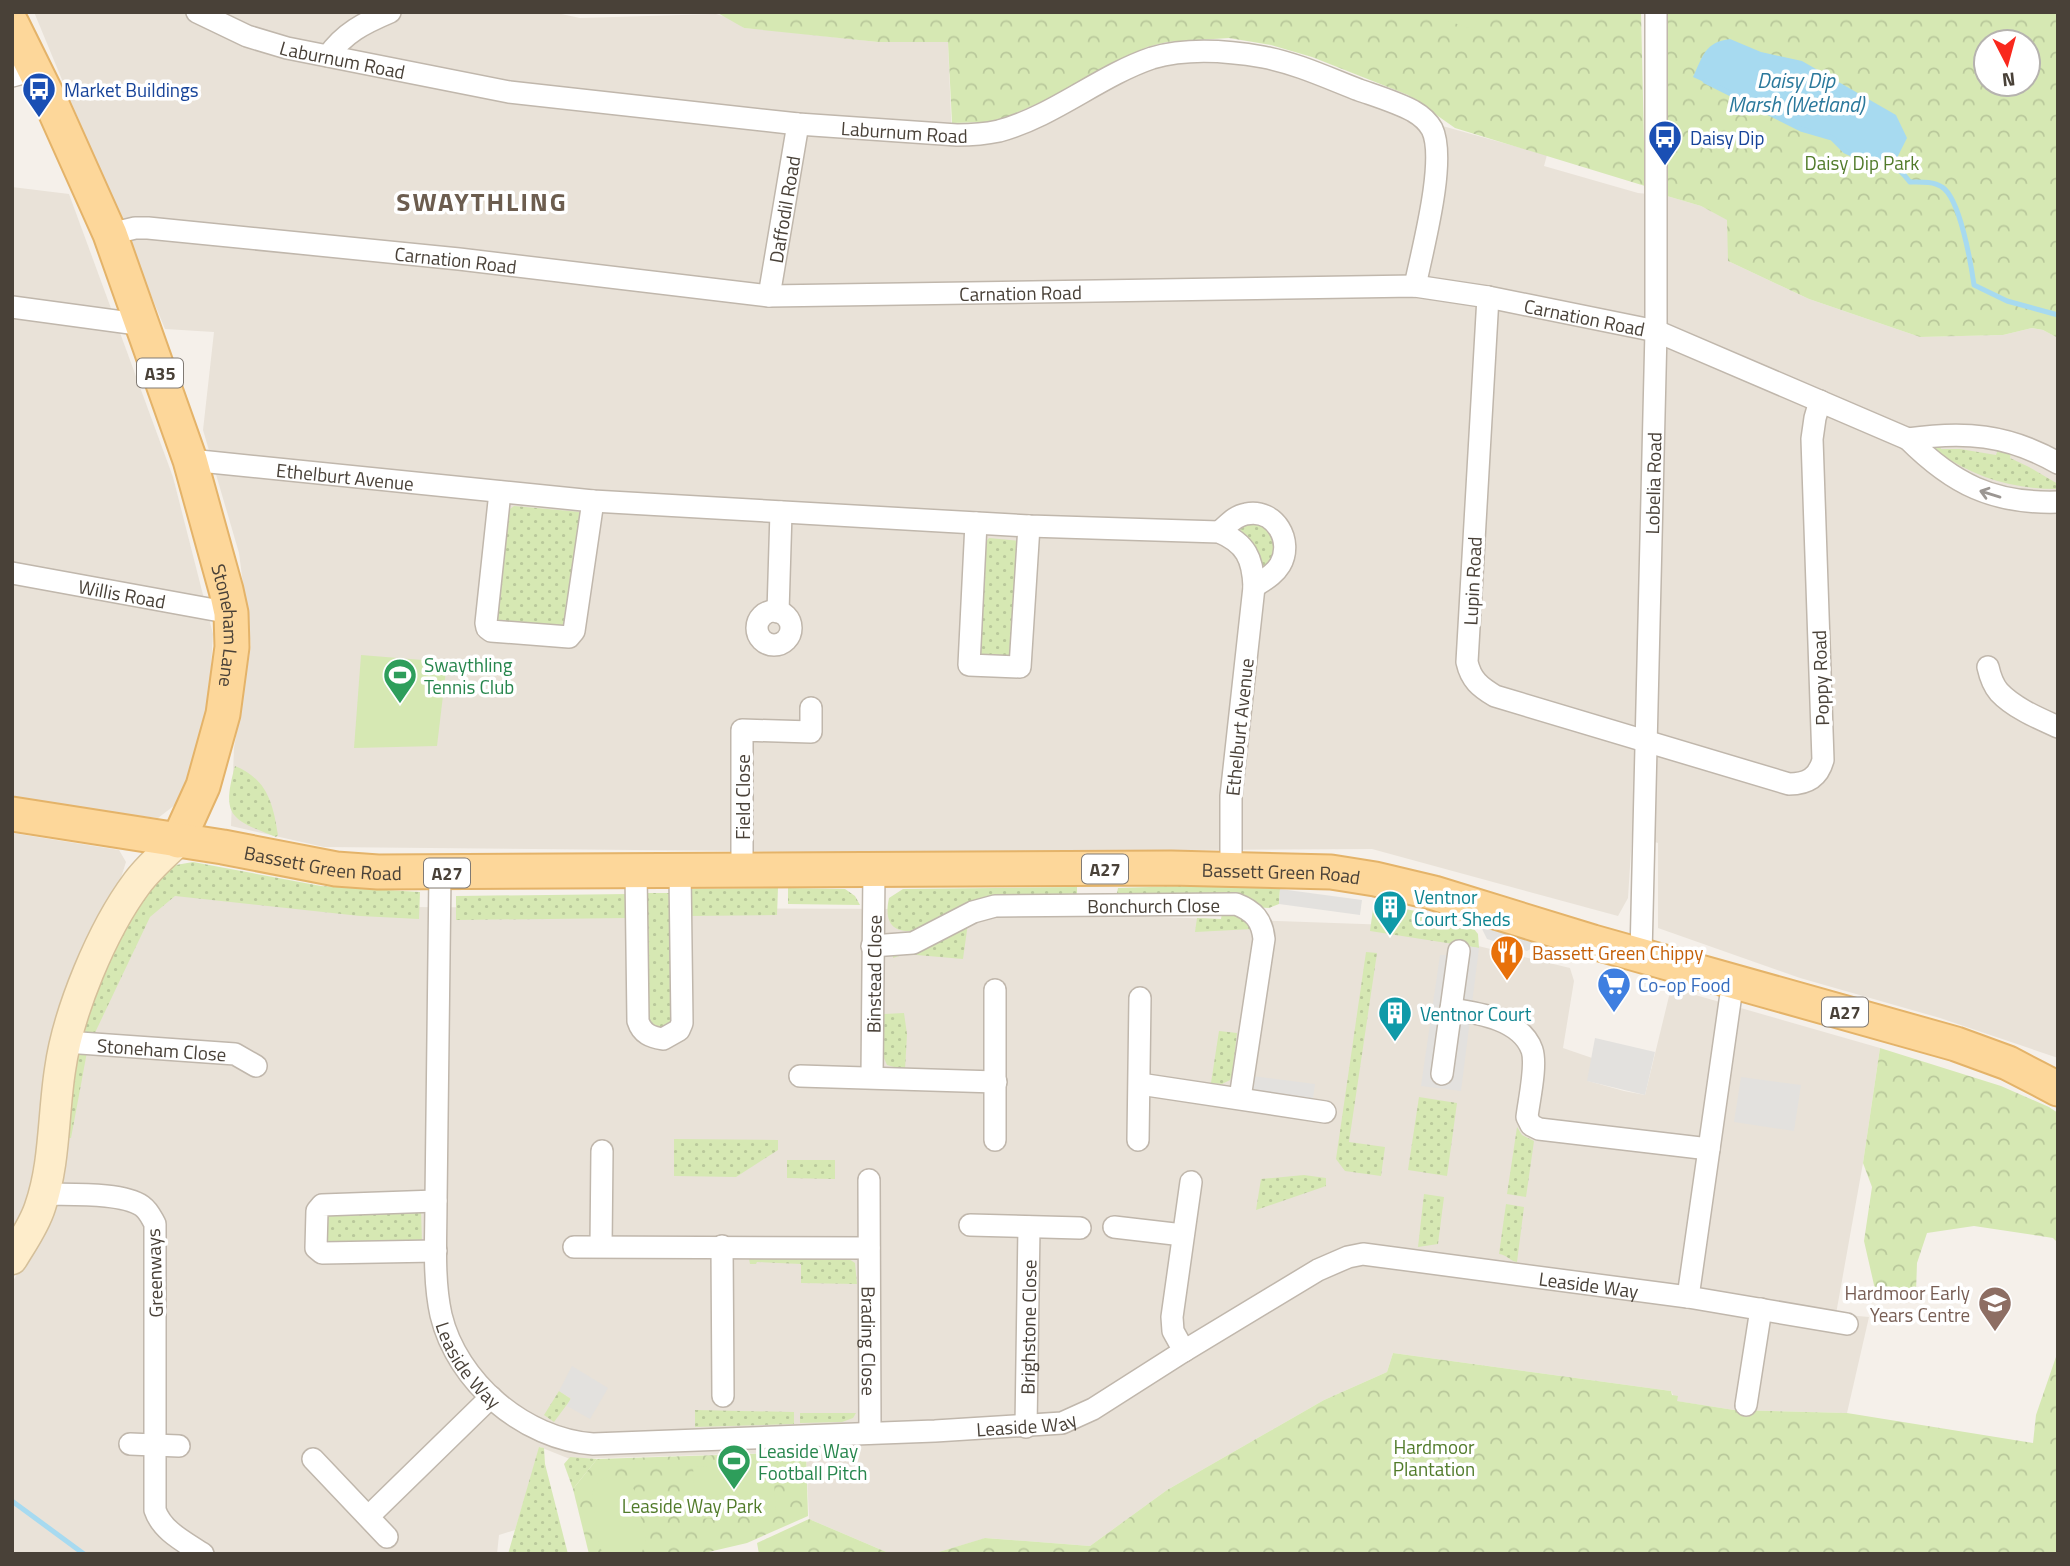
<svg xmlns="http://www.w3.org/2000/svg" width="2070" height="1566" font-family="'Titillium Web',sans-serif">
<defs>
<pattern id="grass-dots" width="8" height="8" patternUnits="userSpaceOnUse" patternTransform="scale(1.75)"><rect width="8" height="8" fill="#d6e8b3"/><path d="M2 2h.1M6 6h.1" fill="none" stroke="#b9c89b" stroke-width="1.8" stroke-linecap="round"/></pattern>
<pattern id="forest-crowns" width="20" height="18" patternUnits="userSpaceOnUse" patternTransform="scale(1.75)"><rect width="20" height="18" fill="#d6e8b3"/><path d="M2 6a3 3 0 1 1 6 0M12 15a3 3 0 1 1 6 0" fill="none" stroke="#b9c89b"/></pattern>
</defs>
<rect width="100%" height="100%" fill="#f5f0ea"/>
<!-- residential -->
<g fill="#e9e2d8">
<polygon points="34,12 552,12 580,18 716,14 730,18 744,28 760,29 878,42 948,42 952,142 1055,121 1156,63 1264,64 1403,115 1547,155 1544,166 1638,193 1667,196 1701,206 1728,220 1728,261 1809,299 1920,337 2003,335 2032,328 2043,330 2058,338 2058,1058 1940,1018 1800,978 1658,928 1658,843 1632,835 1628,898 1618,916 1372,849 843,852 324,847 231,826 234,748 251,646 239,553 203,430 214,332 165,329"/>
<polygon points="12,187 69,194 173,477 213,634 208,717 180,801 158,818 12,801"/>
<polygon points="12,833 119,850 126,862 40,1130 24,1215 12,1236"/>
<polygon points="161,886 401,907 926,909 1391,925 1570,968 1574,981 1563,1048 1595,1059 1588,1081 1624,1091 1645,1095 1671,988 1880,1048 1863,1163 1836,1314 1869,1317 1847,1413 1734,1410 1676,1401 1671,1391 1393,1353 1387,1372 1324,1400 1167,1490 1090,1546 986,1538 932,1554 891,1554 809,1519 806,1452 570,1459 540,1447 515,1530 499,1535 497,1554 12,1554 12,1283 42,1228 80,1047"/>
</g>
<!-- grass -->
<g fill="url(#grass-dots)">
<path d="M 1940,444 L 1941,449 L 1960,449 L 1996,455 L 1998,449 L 2011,453 L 2010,458 L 2029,467 L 2058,484 L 2058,493 L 2056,489 C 2014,489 1976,478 1941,454 L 1937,459 L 1931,446 Z"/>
<polygon points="514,506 581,512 583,516 566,629 500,624 494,620 507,511"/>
<polygon points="1245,521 1269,527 1278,555 1266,571 1258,561 1256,548 1237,526"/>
<polygon points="989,538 1020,541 1013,657 982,657 979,653 985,543"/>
<path d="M 235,766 C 267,779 273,803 278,835 L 276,837 C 231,819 221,817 235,766 Z"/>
<polygon points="193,862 321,886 420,892 419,919 360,916 175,896 150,917 92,1039 72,1037 131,907 157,878 176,865"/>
<polygon points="1214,885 1258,885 1280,889 1279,904 1269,908 1087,898 1087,894 1117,893 1118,888"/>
<path d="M 1077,887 L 1077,896 L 991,896 L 912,936 L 910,931 C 888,932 885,916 889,898 L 903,889 Z"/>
<polygon points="778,888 777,915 691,916 690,889"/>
<polygon points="788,888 845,889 855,896 860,905 788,904"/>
<polygon points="643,893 674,893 674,1019 667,1027 651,1027 646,1024"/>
<polygon points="628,894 628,918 456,920 456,896"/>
<polygon points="1374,902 1424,913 1474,929 1478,934 1479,948 1370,931"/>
<path d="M 1222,913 C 1237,914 1245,916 1253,929 L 1195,932 L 1197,918 L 1221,919 Z"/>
<polygon points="968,923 963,959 905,954 893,958 893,952"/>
<polygon points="1366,952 1377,953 1349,1142 1385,1147 1381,1176 1345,1171 1336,1159"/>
<polygon points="904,1013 907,1034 905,1070 887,1065 884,1058 884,1014"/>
<polygon points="1219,1031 1237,1033 1232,1076 1230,1080 1222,1084 1211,1083"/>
<polygon points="72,1051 87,1052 71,1138 57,1137"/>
<polygon points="1419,1097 1457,1103 1447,1176 1408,1170"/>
<polygon points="1517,1127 1522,1135 1534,1141 1526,1197 1507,1194"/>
<polygon points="674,1139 778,1140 778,1150 736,1177 674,1176"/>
<polygon points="787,1160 835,1160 835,1179 787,1178"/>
<polygon points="1304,1175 1326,1178 1326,1186 1256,1210 1261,1179"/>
<polygon points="1424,1194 1444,1197 1438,1244 1418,1247"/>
<path d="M 1506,1204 L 1524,1207 L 1517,1262 C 1510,1261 1507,1255 1499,1254 Z"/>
<polygon points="421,1211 422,1243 325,1245 325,1215"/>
<polygon points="749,1259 849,1259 855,1263 857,1284 801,1283 801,1264 757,1262 756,1264 750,1264"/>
<polygon points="559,1391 571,1399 554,1422 544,1415"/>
<polygon points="695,1410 794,1412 794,1424 695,1427"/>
<polygon points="800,1413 856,1413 853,1418 842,1422 800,1423"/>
<polygon points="539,1447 544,1448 545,1464 568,1554 508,1554"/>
<polygon points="570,1457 597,1459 573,1489 564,1464"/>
</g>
<!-- forest -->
<g fill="url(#forest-crowns)" fill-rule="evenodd">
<polygon points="716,12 1641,12 1645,186 1455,128 1408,95 1312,57 1271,45 1229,38 1167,42 1147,47 1111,64 1050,98 1002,119 989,122 952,123 948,42 878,42 744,28"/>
<path d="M 1668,12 L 2058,12 L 2058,338 L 2043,330 L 2032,328 L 2003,335 L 1920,337 L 1809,299 L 1728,261 L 1727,220 L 1701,206 L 1667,196 ZM 1986,42 L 2028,42 L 2028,84 L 1986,84 Z"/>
<polygon points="1880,1048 2001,1086 2049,1107 2058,1113 2058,1243 2053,1238 1974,1226 1927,1233 1917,1263 1916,1292 1903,1298 1877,1298 1864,1241 1872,1187 1863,1163"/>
<polygon points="2058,1351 2058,1554 932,1554 985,1538 1090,1546 1167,1490 1324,1400 1387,1372 1393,1353 1671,1391 1672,1395 1678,1396 1677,1401 1734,1410 1847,1413 2033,1443 2036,1415"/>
<polygon points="806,1452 808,1516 747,1543 700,1554 589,1554 573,1489 597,1459"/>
<polygon points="809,1519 891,1554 759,1554 757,1543"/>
</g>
<!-- pitch -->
<g fill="#d6e8b3">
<polygon points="1445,12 1480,12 1474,30 1443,19"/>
<polygon points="361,655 447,662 437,746 354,748"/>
<polygon points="773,1462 776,1515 696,1519 693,1467"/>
<polygon points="612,1475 628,1480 636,1493 646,1542 641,1554 605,1554 599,1547 592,1492 599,1481"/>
</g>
<!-- parking -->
<g fill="#e3e1de">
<polygon points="1280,889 1362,900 1360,915 1279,904"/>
<polygon points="1479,923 1542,943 1527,951 1487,939"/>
<polygon points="1450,943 1479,948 1461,1091 1421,1086 1440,955 1449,955"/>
<polygon points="1595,1038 1655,1052 1645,1095 1587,1081"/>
<polygon points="1252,1076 1315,1084 1312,1105 1257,1094 1251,1085"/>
<polygon points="1741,1077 1801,1085 1794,1131 1734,1122"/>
<polygon points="572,1366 608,1388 590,1419 567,1406 571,1398 559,1391"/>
</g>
<!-- water -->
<path fill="#a7daf0" d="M 1730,39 L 1761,52 L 1802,61 L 1896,115 L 1907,138 L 1893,166 L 1874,165 L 1845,151 L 1832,138 L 1801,129 L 1787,120 L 1693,77 C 1703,56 1705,42 1730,39 Z"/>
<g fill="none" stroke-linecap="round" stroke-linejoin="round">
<!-- stream -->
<g stroke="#a7daf0" stroke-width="5">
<polyline points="1705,81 1801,129 1832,138 1845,151 1869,162"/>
<path d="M 1888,165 C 1898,166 1904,175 1910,182 C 1920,182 1933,181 1942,187 C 1960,198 1971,264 1974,285 L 2007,301 L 2058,315"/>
<polyline points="12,1501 84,1554"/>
</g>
<!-- street casing -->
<g stroke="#c0b7ac" stroke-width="24">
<g id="street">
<path id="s1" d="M 197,12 L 247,36 L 287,48 L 509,92 L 798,124 L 957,135 C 971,135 985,134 999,131 C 1054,116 1099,76 1152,58 C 1186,48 1229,51 1263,57 C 1296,63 1328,78 1359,90 C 1376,96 1396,102 1413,111 C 1420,115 1428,122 1432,129 C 1447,160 1422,251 1415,286"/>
<path d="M 328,56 C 344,33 364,23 390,12"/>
<polyline points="12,76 34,70"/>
<path id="s2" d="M 110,234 L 135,228 L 148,228 L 459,259 L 769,296 L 1415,286 L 1488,297 L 1656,331 L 1908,439"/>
<path id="s3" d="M 769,296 L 798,124"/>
<path d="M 1488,297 L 1467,662 C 1471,680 1480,687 1495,696 L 1789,784 C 1807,784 1818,778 1823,760 L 1812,439 L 1815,418 L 1820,401"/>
<polyline points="12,307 130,323 143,322"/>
<path id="s4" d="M 190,460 L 593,501 L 1029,526 L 1219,532 C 1246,543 1253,559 1254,587 L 1231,796 L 1231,868"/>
<path d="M 2058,463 C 2007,434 1964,431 1908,439 C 1953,484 1993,504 2058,502"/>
<polyline points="500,492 486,623 487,628 491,631 569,637 574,631 593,501"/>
<polyline points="976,523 969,665 1020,667 1029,526"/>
<path d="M 1219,532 C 1227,526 1234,516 1246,514 C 1275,508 1294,541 1280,565 C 1274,575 1264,580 1254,587"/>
<path id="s5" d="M 12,573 L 231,613"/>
<circle cx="774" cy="628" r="17"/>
<polyline points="778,612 781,512"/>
<path d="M 1988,667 C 1990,676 1993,685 1999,692 C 2014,708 2038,718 2058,727"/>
<polyline points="742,871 742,730 811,732 811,708"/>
<path d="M 636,872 L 638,1021 C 642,1034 651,1037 663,1039 L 679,1030 L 682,1023 L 680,872"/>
<path id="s6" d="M 440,873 L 436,1201 C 436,1238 433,1279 441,1315 C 457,1382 524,1439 593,1444 L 935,1431 L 1062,1423 L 1093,1409 L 1184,1351 L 1318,1270 L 1348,1257 L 1363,1254 L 1688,1297 L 1847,1324"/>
<path id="s7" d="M 872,946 L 913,943 L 973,912 L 995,906 L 1236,904 C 1254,911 1262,920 1264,939 L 1240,1098"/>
<path id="s8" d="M 1641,955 L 1656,331 L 1656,12"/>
<path d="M 1451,1009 C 1478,1013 1521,1019 1532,1050 C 1537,1065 1529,1100 1527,1117 L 1531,1125 L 1539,1129 L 1709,1149"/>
<path id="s9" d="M 66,1042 L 235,1054 L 256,1066"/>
<polyline points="1442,1074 1459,951"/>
<polyline points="800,1076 996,1082"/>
<path id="s10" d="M 872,1077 L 874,870"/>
<polyline points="1140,1084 1325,1112"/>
<polyline points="995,1140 995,990"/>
<polyline points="1138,1140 1140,998"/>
<path id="s11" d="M 869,1180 L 870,1433"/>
<path d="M 44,1194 C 69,1195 122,1192 142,1206 C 149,1211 151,1217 155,1224 L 155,1510 C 162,1531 185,1542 203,1554"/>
<polyline points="436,1201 322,1205 317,1211 316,1248 322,1253 436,1251"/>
<polyline points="970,1225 1080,1228"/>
<polyline points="1114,1227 1183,1235"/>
<polyline points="601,1246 602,1151"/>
<polyline points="722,1246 723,1396"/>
<polyline points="574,1247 869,1248"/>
<polyline points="1688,1297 1733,980"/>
<polyline points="1184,1351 1173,1331 1172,1317 1191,1182"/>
<polyline points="1746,1405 1761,1309"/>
<path id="s12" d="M 1026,1427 L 1029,1227"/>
<polyline points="130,1444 179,1446"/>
<polyline points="313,1459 387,1537"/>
<polyline points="369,1516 491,1397"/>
</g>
</g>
<!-- secondary casing -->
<g stroke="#d4bf9a" stroke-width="33">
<path id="secondary" d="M 12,1259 C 22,1242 34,1226 40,1207 C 55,1164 53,1115 60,1070 C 68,1012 102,930 137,883 C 149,867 164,854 178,841"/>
</g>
<!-- primary casing -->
<g stroke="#e4b369" stroke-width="37">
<g id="primary">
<path id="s13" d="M 12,24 L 54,109 L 110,234 L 190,460 L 226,590 L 231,613 L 232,647 L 223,714 L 203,786 L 178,841"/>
<path id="s14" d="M 12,814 L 223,847 L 336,869 L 378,872 L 1171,868 L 1331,872 L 1375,879 L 1434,893 L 1593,942 L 1956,1044 L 2008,1063 L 2058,1089"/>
</g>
</g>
<!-- street -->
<use href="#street" stroke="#fff" stroke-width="21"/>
<!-- secondary -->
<use href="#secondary" stroke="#feedcb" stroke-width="30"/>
<!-- primary -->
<use href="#primary" stroke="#fdd79a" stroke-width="33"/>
</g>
<!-- one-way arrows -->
<defs><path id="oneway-shaft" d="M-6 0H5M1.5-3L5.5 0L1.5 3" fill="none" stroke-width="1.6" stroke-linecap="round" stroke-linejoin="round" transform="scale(1.75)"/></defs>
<use stroke="#9b9692" href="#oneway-shaft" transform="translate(1990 494) rotate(-163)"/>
<!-- icons -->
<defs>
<g id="bus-pin" transform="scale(1.75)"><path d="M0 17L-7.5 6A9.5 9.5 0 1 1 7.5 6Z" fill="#1a4fb4" stroke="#fff"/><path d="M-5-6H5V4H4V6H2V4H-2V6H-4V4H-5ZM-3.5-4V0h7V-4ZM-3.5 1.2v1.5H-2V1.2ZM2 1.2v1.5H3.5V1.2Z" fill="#fff"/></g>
<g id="stadium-pin" transform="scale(1.75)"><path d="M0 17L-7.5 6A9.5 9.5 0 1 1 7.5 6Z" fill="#2e9e5b" stroke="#fff"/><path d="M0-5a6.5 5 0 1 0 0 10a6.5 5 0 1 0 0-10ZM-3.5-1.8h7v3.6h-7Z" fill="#fff"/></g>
<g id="building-pin" transform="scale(1.75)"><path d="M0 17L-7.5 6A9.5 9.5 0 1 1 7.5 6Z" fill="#0f9aa8" stroke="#fff"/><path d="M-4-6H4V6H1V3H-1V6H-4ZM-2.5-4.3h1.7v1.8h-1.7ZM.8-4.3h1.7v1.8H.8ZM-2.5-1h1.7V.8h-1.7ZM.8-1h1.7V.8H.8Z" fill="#fff"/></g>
<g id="restaurant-pin" transform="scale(1.75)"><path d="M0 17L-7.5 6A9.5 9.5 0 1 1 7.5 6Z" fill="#e8710a" stroke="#fff"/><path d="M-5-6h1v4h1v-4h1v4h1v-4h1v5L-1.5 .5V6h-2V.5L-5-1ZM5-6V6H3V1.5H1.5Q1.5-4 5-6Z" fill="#fff"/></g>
<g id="supermarket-pin" transform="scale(1.75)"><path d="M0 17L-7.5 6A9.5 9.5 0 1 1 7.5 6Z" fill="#3f7fe0" stroke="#fff"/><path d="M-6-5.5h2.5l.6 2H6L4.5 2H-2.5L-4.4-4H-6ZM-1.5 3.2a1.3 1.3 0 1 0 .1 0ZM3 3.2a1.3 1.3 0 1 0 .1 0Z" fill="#fff"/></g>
<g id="school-pin" transform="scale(1.75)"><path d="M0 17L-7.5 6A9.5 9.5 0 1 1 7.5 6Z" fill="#8d6e63" stroke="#fff"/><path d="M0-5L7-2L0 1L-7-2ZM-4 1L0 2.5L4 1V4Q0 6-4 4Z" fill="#fff"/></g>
</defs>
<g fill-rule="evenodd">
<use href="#bus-pin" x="39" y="89"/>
<use href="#bus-pin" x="1665" y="137"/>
<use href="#stadium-pin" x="400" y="675"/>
<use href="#building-pin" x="1390" y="907"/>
<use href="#restaurant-pin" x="1507" y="952"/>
<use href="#supermarket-pin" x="1614" y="984"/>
<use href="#building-pin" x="1395" y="1013"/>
<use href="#school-pin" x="1995" y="1303"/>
<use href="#stadium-pin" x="734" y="1461"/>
</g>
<g text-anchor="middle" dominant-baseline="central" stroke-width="7" stroke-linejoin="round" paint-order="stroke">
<!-- shield labels -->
<g fill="#fff" stroke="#807a74" stroke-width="2">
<rect x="137" y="358.5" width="46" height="29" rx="5"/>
<rect x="1082" y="854.5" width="46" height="29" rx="5"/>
<rect x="424" y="858.5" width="46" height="29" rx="5"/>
<rect x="1822" y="997.5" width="46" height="29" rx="5"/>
</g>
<g font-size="18" font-weight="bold" fill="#494138">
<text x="160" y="373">A35</text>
<text x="1105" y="869">A27</text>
<text x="447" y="873">A27</text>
<text x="1845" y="1012">A27</text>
</g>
<!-- street labels -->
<g font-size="19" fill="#494138" stroke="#fff">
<text stroke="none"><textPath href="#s1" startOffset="154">Laburnum Road</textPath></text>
<text stroke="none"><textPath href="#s1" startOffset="721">Laburnum Road</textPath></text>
<text stroke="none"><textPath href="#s3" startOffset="88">Daffodil Road</textPath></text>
<text stroke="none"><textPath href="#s2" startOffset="348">Carnation Road</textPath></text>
<text stroke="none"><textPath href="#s2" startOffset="915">Carnation Road</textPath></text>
<text stroke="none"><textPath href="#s2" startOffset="1482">Carnation Road</textPath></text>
<text stroke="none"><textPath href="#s4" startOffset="156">Ethelburt Avenue</textPath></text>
<text stroke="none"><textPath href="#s8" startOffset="472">Lobelia Road</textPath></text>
<text transform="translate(1472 581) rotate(-87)">Lupin Road</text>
<text stroke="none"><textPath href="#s5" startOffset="112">Willis Road</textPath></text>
<text stroke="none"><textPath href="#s13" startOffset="642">Stoneham Lane</textPath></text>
<text transform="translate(1820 678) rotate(-92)">Poppy Road</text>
<text transform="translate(1239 727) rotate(-84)">Ethelburt Avenue</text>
<text transform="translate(742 797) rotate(-90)">Field Close</text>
<text stroke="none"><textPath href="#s14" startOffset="315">Bassett Green Road</textPath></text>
<text stroke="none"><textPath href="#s14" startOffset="1274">Bassett Green Road</textPath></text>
<text stroke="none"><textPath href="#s7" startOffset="290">Bonchurch Close</textPath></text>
<text stroke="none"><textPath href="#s10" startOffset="103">Binstead Close</textPath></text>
<text stroke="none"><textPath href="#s9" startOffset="96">Stoneham Close</textPath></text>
<text transform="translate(154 1273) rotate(-92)">Greenways</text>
<text stroke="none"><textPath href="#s6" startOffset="1698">Leaside Way</textPath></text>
<text stroke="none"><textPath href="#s12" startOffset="100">Brighstone Close</textPath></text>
<text stroke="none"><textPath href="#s11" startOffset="161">Brading Close</textPath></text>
<text stroke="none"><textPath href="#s6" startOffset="500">Leaside Way</textPath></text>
<text stroke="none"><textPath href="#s6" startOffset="1088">Leaside Way</textPath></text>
</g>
<!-- transit labels -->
<g font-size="19" fill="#164399" stroke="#fff" text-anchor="start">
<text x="64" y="89">Market Buildings</text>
<text x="1690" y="137">Daisy Dip</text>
</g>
<!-- park labels -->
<g font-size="19" fill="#517b2a" stroke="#fff">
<text x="1862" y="162">Daisy Dip Park</text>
<text x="1434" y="1446">Hardmoor<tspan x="1434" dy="22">Plantation</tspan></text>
<text x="692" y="1505">Leaside Way Park</text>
</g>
<!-- leisure labels -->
<g font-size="19" fill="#27864d" stroke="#fff" text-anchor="start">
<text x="424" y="664">Swaythling<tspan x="424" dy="22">Tennis Club</tspan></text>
<text x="758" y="1450">Leaside Way<tspan x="758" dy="22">Football Pitch</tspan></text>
</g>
<!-- culture labels -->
<g font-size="19" fill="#0d838f" stroke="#fff" text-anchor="start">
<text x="1414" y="896">Ventnor<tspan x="1414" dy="22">Court Sheds</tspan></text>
<text x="1420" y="1013">Ventnor Court</text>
</g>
<!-- food labels -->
<g font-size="19" fill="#c56008" stroke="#fff" text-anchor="start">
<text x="1532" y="952">Bassett Green Chippy</text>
</g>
<!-- shop labels -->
<g font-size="19" fill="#366cbe" stroke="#fff" text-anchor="start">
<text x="1638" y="984">Co-op Food</text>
</g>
<!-- education labels -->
<g font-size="19" fill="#785e54" stroke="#fff" text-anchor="end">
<text x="1970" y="1292">Hardmoor Early<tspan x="1970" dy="22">Years Centre</tspan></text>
</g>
<!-- water labels -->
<g font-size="21" font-style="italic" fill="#2b799c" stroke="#fff">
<text x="1796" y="80">Daisy Dip<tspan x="1796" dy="24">Marsh (Wetland)</tspan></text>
</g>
<!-- district labels -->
<g font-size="26" font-weight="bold" letter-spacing="2" fill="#6c5d4f" stroke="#fff">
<text x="482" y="201">SWAYTHLING</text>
</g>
</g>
<!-- border -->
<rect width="2070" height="1566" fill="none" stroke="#494138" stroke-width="28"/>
<!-- north arrow -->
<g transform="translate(2007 63) rotate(174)"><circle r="33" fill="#ffffff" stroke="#b6b3af" stroke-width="2"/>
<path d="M0-5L12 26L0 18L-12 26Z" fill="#f9281d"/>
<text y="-10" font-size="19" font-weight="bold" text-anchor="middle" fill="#494138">N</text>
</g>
</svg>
